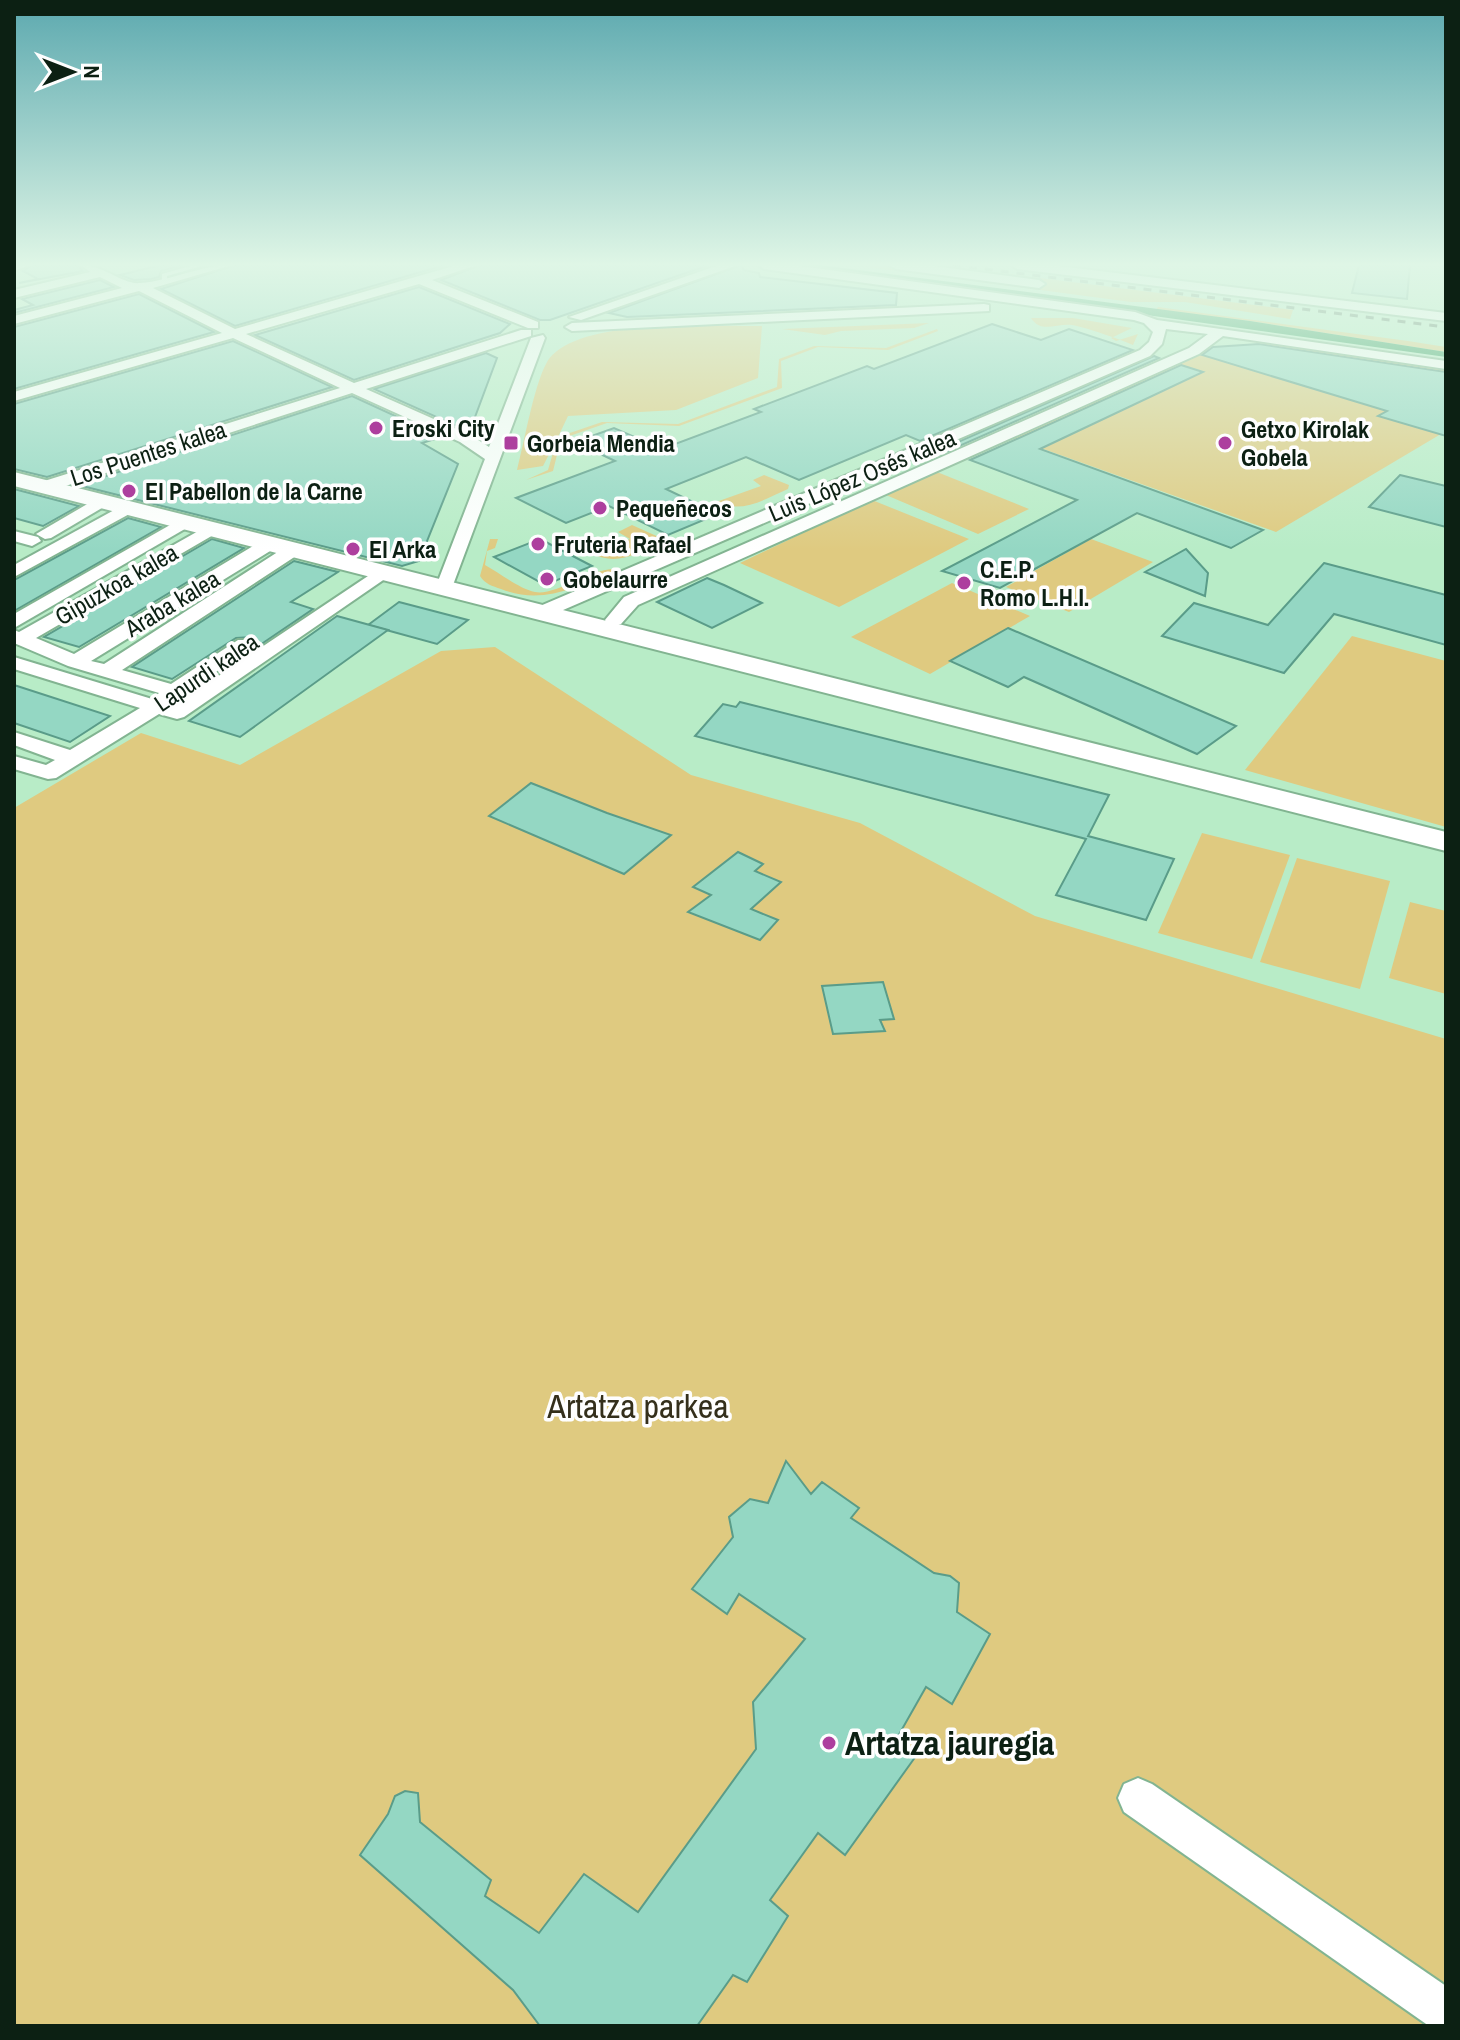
<svg xmlns="http://www.w3.org/2000/svg" width="1460" height="2040" font-family="'Archivo Narrow',sans-serif">
<rect width="100%" height="100%" fill="#b8ecc7"/>
<!-- green -->
<g fill="#dfca80">
<polygon points="853,265 937,265 1293,310 1290,319 1185,302 1131,302"/>
<polygon points="1158,307 1408,341 1446,347 1446,352 1250,321 1156,310"/>
<path d="M 1031,318 L 1073,318 L 1132,328 L 1111,338 L 1116,341 L 1138,334 L 1133,345 C 1122,340 1085,327 1072,325 C 1057,323 1041,334 1031,318 Z"/>
<polygon points="929,323 914,328 841,331 825,335 782,329"/>
<path d="M 762,326 L 758,378 L 676,410 L 568,416 L 558,437 L 602,422 L 678,424 L 777,387 L 779,359 L 814,346 L 886,348 L 937,329 L 938,331 L 888,350 L 818,347 L 781,361 L 782,388 L 679,426 L 607,423 L 561,439 L 553,471 L 526,480 L 548,470 L 557,439 L 543,466 L 517,470 C 524,443 534,386 546,364 C 571,316 712,327 762,326 Z"/>
<polygon points="1276,343 1446,369 1446,431 1276,532 1007,436 1215,346 1233,351 1242,345"/>
<polygon points="937,472 1029,509 978,534 886,495"/>
<path d="M 764,475 L 789,485 L 788,489 C 763,500 742,514 716,502 L 761,486 L 753,480 Z"/>
<polygon points="872,500 969,539 839,607 740,563"/>
<path d="M 632,525 L 661,538 L 661,543 C 636,553 617,567 591,553 L 630,539 L 618,532 Z"/>
<path d="M 490,539 L 498,539 L 495,548 L 487,551 L 485,565 C 500,573 519,589 535,592 C 555,596 588,570 613,569 L 612,572 C 575,588 541,605 501,589 C 492,586 485,584 480,576 Z"/>
<polygon points="1091,539 1153,562 1069,612 1006,587"/>
<polygon points="952,583 1030,616 930,674 851,637"/>
<polygon points="1352,636 1446,661 1446,827 1245,770"/>
<polygon points="495,647 691,775 860,823 1035,916 1446,1039 1446,2026 14,2026 14,808 141,733 240,765 441,651"/>
<polygon points="1202,833 1290,855 1252,959 1158,933"/>
<polygon points="1297,858 1390,881 1360,989 1260,962"/>
<polygon points="1410,902 1446,911 1446,994 1389,978"/>
</g>
<!-- water -->
<polygon fill="#2a9859" points="790,265 820,265 1250,321 1446,352 1446,357"/>
<!-- building -->
<g fill="#94d7c3" stroke="#5a9c89" stroke-width="2">
<polygon points="33,265 78,265 83,271 19,283 38,279 23,271"/>
<polygon points="161,265 182,265 161,271 159,277 151,279 134,280 120,275"/>
<polygon points="235,265 445,265 235,326 161,289"/>
<polygon points="480,265 709,265 550,320 540,320 441,280"/>
<polygon points="741,265 744,270 759,273 760,277 897,293 896,305 627,317 609,313"/>
<polygon points="1359,265 1410,265 1407,299 1352,293"/>
<polygon points="100,280 114,287 14,313 14,310 33,305 22,299"/>
<polygon points="419,287 510,324 500,333 354,380 255,335"/>
<polygon points="139,294 214,332 14,389 14,327"/>
<polygon points="992,324 1041,340 1069,329 1133,350 920,441 906,435 799,480 746,457 666,489 718,514 668,535 609,506 566,523 516,498 615,461 575,442 614,428 662,449 761,412 754,409 867,366 874,369"/>
<polygon points="233,341 332,387 47,477 14,469 14,404"/>
<polygon points="1259,344 1446,372 1446,436 1378,416 1387,411 1202,355 1213,347"/>
<polygon points="486,353 497,358 472,425 463,429 374,389"/>
<polygon points="1154,356 1159,358 948,451 942,449"/>
<polygon points="1181,365 1203,372 1040,449 1263,530 1231,548 1137,513 1000,588 942,571 1077,500 970,460"/>
<polygon points="352,396 441,437 422,443 458,464 419,561 402,566 78,485"/>
<polygon points="1400,475 1446,486 1446,527 1369,507"/>
<polygon points="14,489 79,506 43,526 14,518"/>
<polygon points="128,518 161,527 14,611 14,580"/>
<polygon points="212,539 244,548 79,647 44,637"/>
<polygon points="540,539 592,566 545,585 494,557"/>
<polygon points="1186,549 1208,573 1205,596 1145,572"/>
<polygon points="294,561 338,572 291,602 313,609 257,647 257,642 252,637 236,638 172,679 132,667"/>
<polygon points="1324,563 1446,595 1446,645 1334,614 1284,673 1162,636 1194,603 1268,625"/>
<polygon points="707,578 724,585 762,603 712,628 657,602"/>
<polygon points="399,602 468,620 437,644 368,625"/>
<polygon points="337,616 388,630 240,737 189,721"/>
<polygon points="1008,628 1236,726 1197,754 1024,677 1008,687 950,661"/>
<polygon points="14,685 110,716 70,742 14,723"/>
<polygon points="740,702 1109,795 1088,836 1174,859 1146,920 1056,895 1086,839 695,736 723,704 736,707"/>
<polygon points="531,783 607,813 671,835 624,874 489,816"/>
<polygon points="738,852 763,864 755,871 781,882 751,909 778,920 760,940 688,912 711,895 693,887"/>
<polygon points="883,982 894,1019 880,1020 885,1031 833,1034 822,986"/>
<polygon points="786,1461 811,1494 822,1482 859,1508 851,1518 934,1573 950,1576 959,1583 957,1612 990,1634 952,1704 926,1687 897,1738 916,1756 845,1855 818,1833 770,1900 788,1916 747,1982 733,1975 697,2026 540,2026 513,1990 360,1855 388,1814 395,1796 405,1791 418,1793 420,1822 491,1880 485,1896 539,1933 584,1874 638,1912 756,1749 753,1702 805,1639 739,1594 727,1614 692,1589 733,1537 729,1517 750,1499 768,1503"/>
</g>
<g fill="none" stroke-linecap="round" stroke-linejoin="round">
<!-- lane casing -->
<g stroke="#82b491" stroke-width="4">
<polygon id="lane" points="194,265 205,265 167,276 167,282 162,281 162,274"/>
</g>
<!-- street casing -->
<g stroke="#82b491" stroke-width="4">
<g id="street">
<polygon points="14,265 30,265 14,271"/>
<path d="M 81,265 C 104,265 123,285 140,283 C 171,281 200,265 232,265 L 153,288 L 235,329 L 457,265 L 477,265 L 432,280 L 538,322 L 538,328 L 528,328 L 419,284 L 246,334 L 354,383 L 521,330 L 531,330 L 531,336 L 366,389 L 472,436 L 489,447 L 531,338 L 543,335 L 545,338 L 450,593 L 438,593 L 435,589 L 485,459 L 460,442 L 352,393 L 50,491 L 38,491 L 36,487 L 38,483 L 340,388 L 233,338 L 14,401 L 14,392 L 222,333 L 139,291 L 14,324 L 14,316 L 122,288 L 100,277 L 14,298 L 14,290 L 90,272 Z"/>
<polygon points="719,265 738,265 581,320 569,317"/>
<polygon points="758,265 793,265 1135,312 1157,320 1446,361 1446,369 1223,336 1199,354 638,605 621,624 607,624 605,620 624,597 1189,348 1208,334 1166,329 1162,344 1150,356 547,617 533,617 531,613 533,609 1140,350 1149,342 1153,332 1144,323 1134,320 764,269"/>
<polygon points="890,265 926,265 1039,280 1045,284 1039,288 896,269"/>
<polygon points="1011,265 1050,265 1446,313 1446,321 1017,269"/>
<polygon points="984,304 989,305 989,311 572,331 565,327 572,323"/>
<polygon points="101,496 109,501 107,505 51,538 45,539 36,534"/>
<polygon points="127,503 135,508 133,512 14,577 14,565"/>
<polygon points="184,517 190,518 193,522 190,526 14,628 14,614"/>
<path d="M 209,525 L 215,526 L 218,530 L 215,534 L 36,638 L 74,654 L 263,540 L 275,540 L 278,544 L 275,548 L 91,661 L 104,664 L 287,546 L 299,546 L 302,550 L 299,554 L 122,670 L 171,684 L 238,640 L 252,640 L 255,644 L 252,648 L 190,689 L 193,693 L 377,570 L 389,570 L 392,574 L 184,717 L 177,719 L 159,714 L 56,778 L 48,779 L 14,769 L 14,756 L 46,765 L 55,760 L 14,745 L 14,732 L 70,750 L 140,708 L 14,669 L 14,657 L 152,699 L 159,693 L 68,666 L 14,643 L 14,630 L 19,632 ZM 177,698 L 183,700 L 174,706 L 170,704 Z"/>
<polygon points="14,531 38,537 41,541 32,546 14,541"/>
<polygon points="1138,1778 1152,1784 1446,1986 1446,2026 1429,2026 1124,1812 1118,1798 1124,1784"/>
</g>
</g>
<!-- secondary casing -->
<g stroke="#82b491" stroke-width="4">
<polygon id="secondary" points="14,472 1446,832 1446,851 14,486"/>
</g>
<!-- lane -->
<use href="#lane" fill="#fff" fill-rule="evenodd"/>
<!-- street -->
<use href="#street" fill="#fff" fill-rule="evenodd"/>
<!-- secondary -->
<use href="#secondary" fill="#fff" fill-rule="evenodd"/>
<!-- rail -->
<polyline stroke="#53755e" stroke-width="3" stroke-dasharray="8 8" stroke-linecap="butt" points="953,265 1446,327"/>
</g>
<!-- sky -->
<linearGradient id="sky" x2="0" y2="1"><stop stop-color="#5ca9af"/><stop offset="0.48" stop-color="#dff6e6"/><stop offset="1" stop-color="#dff6e6" stop-opacity="0"/></linearGradient>
<rect width="1460" height="551" fill="url(#sky)"/>
<!-- markers -->
<g fill="#ad3f9e" stroke="#fefefe" stroke-width="3">
<circle cx="376" cy="428" r="8"/>
<rect x="503" y="435" width="16" height="16" rx="4"/>
<circle cx="1225" cy="443" r="8"/>
<circle cx="129" cy="491" r="8"/>
<circle cx="600" cy="508" r="8"/>
<circle cx="538" cy="544" r="8"/>
<circle cx="353" cy="549" r="8"/>
<circle cx="547" cy="579" r="8"/>
<circle cx="964" cy="583" r="8"/>
<circle cx="829" cy="1743" r="8"/>
</g>
<g text-anchor="middle" dominant-baseline="central" stroke-width="7" stroke-linejoin="round" paint-order="stroke">
<!-- far-poi labels -->
<g font-size="24" font-weight="bold" fill="#0c2013" stroke="#fefefe" text-anchor="start">
<text x="392" y="428">Eroski City</text>
<text x="1241" y="429">Getxo Kirolak<tspan x="1241" dy="28">Gobela</tspan></text>
<text x="527" y="443">Gorbeia Mendia</text>
<text x="145" y="491">El Pabellon de la Carne</text>
<text x="616" y="508">Pequeñecos</text>
<text x="554" y="544">Fruteria Rafael</text>
<text x="369" y="549">El Arka</text>
<text x="980" y="569">C.E.P.<tspan x="980" dy="28">Romo L.H.I.</tspan></text>
<text x="563" y="579">Gobelaurre</text>
</g>
<!-- far-street labels -->
<g font-size="24" fill="#0c2013" stroke="#fefefe">
<text transform="translate(148 453) rotate(-18)">Los Puentes kalea</text>
<text transform="translate(862 475) rotate(-23)">Luis López Osés kalea</text>
<text transform="translate(116 584) rotate(-30)">Gipuzkoa kalea</text>
<text transform="translate(172 603) rotate(-31)">Araba kalea</text>
<text transform="translate(206 672) rotate(-34)">Lapurdi kalea</text>
</g>
<!-- near-park labels -->
<g font-size="34" fill="#342f1b" stroke="#fefefe">
<text x="638" y="1406">Artatza parkea</text>
</g>
<!-- near-poi labels -->
<g font-size="34" font-weight="bold" fill="#0c2013" stroke="#fefefe" text-anchor="start">
<text x="845" y="1743">Artatza jauregia</text>
</g>
</g>
<!-- border -->
<rect width="1460" height="2040" fill="none" stroke="#0c2013" stroke-width="32"/>
<!-- north arrow -->
<g transform="translate(72 72) rotate(90)" stroke="#fefefe" stroke-width="6" paint-order="stroke">
<path d="M0-6L14 30L0 20L-14 30Z" fill="#0c2013"/>
<text y="-12" font-size="22" font-weight="bold" text-anchor="middle" fill="#0c2013">N</text>
</g>
</svg>
